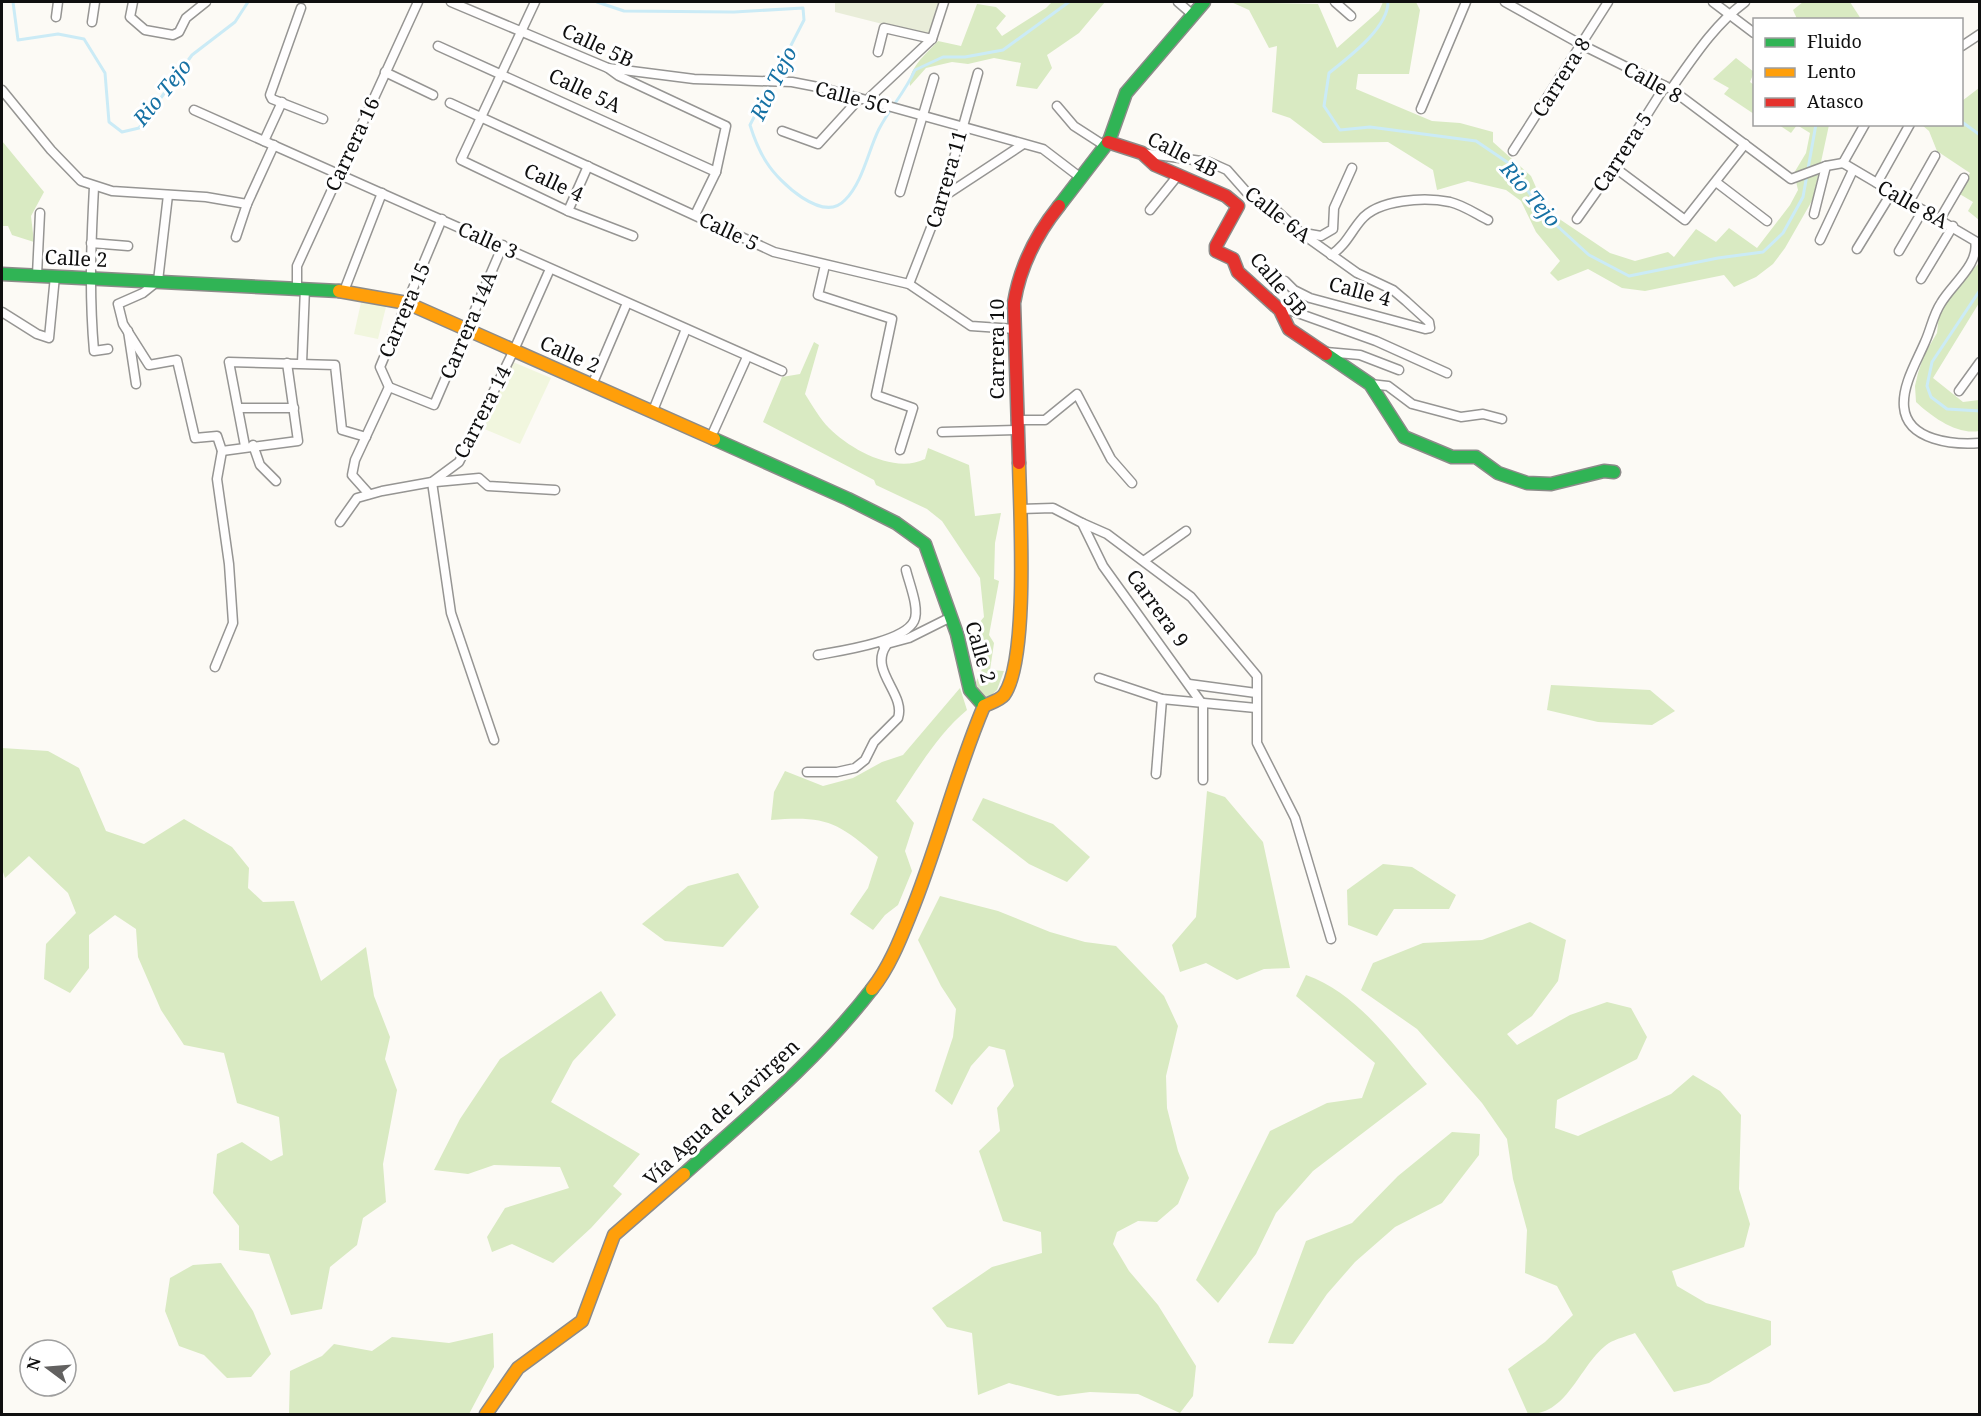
<svg xmlns="http://www.w3.org/2000/svg" width="1981" height="1416" font-family="'Noto Serif',serif">
<rect width="100%" height="100%" fill="#fcfaf5"/>
<!-- forest -->
<g fill="#d9eac2">
<path d="M 1052,2 L 1105,2 L 1079,33 L 1047,55 L 1052,68 L 1037,89 L 1016,86 L 1021,63 L 994,58 L 968,64 L 952,62 L 926,68 L 910,86 C 907,69 927,53 938,41 L 961,46 L 977,4 L 996,7 L 1006,16 L 996,28 L 1002,36 L 1046,8 Z"/>
<polygon points="1231,2 1318,4 1337,48 1379,11 1383,2 1416,2 1420,10 1409,74 1358,74 1356,89 1432,121 1460,123 1493,132 1493,142 1531,176 1546,210 1610,253 1635,261 1668,252 1674,257 1696,229 1716,242 1729,228 1757,248 1790,205 1798,190 1794,173 1806,153 1810,133 1797,125 1791,133 1779,125 1829,125 1813,199 1785,248 1773,264 1756,277 1734,287 1724,275 1645,291 1622,288 1588,269 1558,281 1550,273 1560,261 1536,232 1521,201 1506,190 1468,181 1437,190 1433,170 1388,142 1323,143 1290,118 1272,112 1277,46 1269,48 1249,10"/>
<polygon points="1803,2 1850,2 1861,19 1797,19 1793,10"/>
<polygon points="1736,58 1754,72 1750,82 1754,85 1754,114 1724,94 1729,88 1713,79"/>
<polygon points="1979,88 1979,220 1968,211 1973,202 1958,193 1970,173 1937,151 1929,131 1922,125 1962,124 1962,101"/>
<polygon points="2,141 44,192 31,216 34,242 12,235 8,226 2,226"/>
<path d="M 1979,263 L 1979,303 L 1933,378 L 1963,402 L 1979,400 L 1979,431 C 1957,435 1932,417 1916,402 L 1915,386 L 1918,373 L 1924,355 L 1937,333 L 1939,314 L 1947,296 Z"/>
<path d="M 814,342 L 819,345 L 805,394 C 812,405 820,419 829,428 C 851,450 895,474 925,459 L 928,448 L 969,465 L 975,516 L 1001,513 L 995,543 L 994,579 L 999,581 L 989,635 L 994,643 L 990,670 L 1004,671 L 997,690 L 988,698 L 980,696 L 976,682 L 984,665 L 979,623 L 984,617 L 980,578 L 942,521 L 927,509 L 876,485 L 874,480 L 763,422 L 782,377 L 800,374 Z"/>
<polygon points="1551,685 1650,690 1675,711 1652,725 1598,722 1547,710"/>
<path d="M 960,688 L 967,710 C 938,734 917,770 896,801 L 914,823 L 905,851 L 912,871 L 898,905 L 885,915 L 873,930 L 850,914 L 868,888 L 878,857 C 837,821 825,816 771,820 L 774,792 L 785,771 L 823,786 L 853,778 L 882,762 L 903,755 Z"/>
<polygon points="2,748 48,751 79,768 106,831 144,844 184,819 232,847 249,868 248,888 263,902 294,901 321,981 366,947 374,996 390,1037 385,1059 397,1090 383,1164 386,1202 363,1218 357,1245 330,1267 322,1309 291,1315 269,1254 239,1250 239,1226 213,1193 217,1154 242,1142 271,1161 283,1155 279,1117 237,1103 224,1053 184,1045 161,1010 138,957 136,929 115,915 89,935 89,968 70,993 44,979 46,944 76,913 68,893 29,856 5,878 2,869"/>
<polygon points="1207,791 1225,797 1263,842 1290,968 1264,969 1237,980 1206,963 1180,972 1172,945 1196,917"/>
<polygon points="983,798 1053,824 1090,857 1067,882 1029,864 972,820"/>
<polygon points="1383,864 1412,867 1456,895 1449,909 1394,909 1377,936 1348,925 1347,890"/>
<polygon points="738,873 759,907 723,947 665,941 642,924 688,886"/>
<polygon points="940,896 998,911 1050,932 1085,942 1116,946 1164,996 1178,1026 1166,1076 1167,1108 1178,1151 1189,1178 1178,1204 1157,1222 1138,1221 1117,1232 1113,1244 1129,1271 1158,1305 1196,1366 1193,1396 1180,1413 1138,1394 1090,1392 1058,1396 1009,1383 978,1395 972,1333 947,1327 932,1308 992,1267 1042,1253 1041,1232 1003,1221 979,1151 1000,1131 997,1108 1014,1086 1005,1050 989,1046 971,1066 952,1105 935,1091 953,1037 956,1009 941,986 918,940"/>
<path d="M 1530,922 L 1566,940 L 1558,981 L 1532,1016 L 1507,1034 L 1517,1045 L 1570,1015 L 1607,1002 L 1631,1008 L 1647,1037 L 1637,1059 L 1557,1100 L 1555,1128 L 1578,1136 L 1671,1094 L 1693,1075 L 1720,1091 L 1741,1115 L 1739,1189 L 1750,1224 L 1744,1247 L 1672,1271 L 1677,1286 L 1706,1303 L 1771,1321 L 1771,1345 L 1709,1383 L 1674,1392 L 1635,1333 C 1627,1336 1616,1339 1609,1343 C 1579,1364 1569,1415 1528,1414 L 1508,1369 L 1545,1342 L 1573,1315 L 1557,1286 L 1525,1273 L 1527,1230 L 1513,1179 L 1507,1139 L 1482,1103 L 1417,1029 L 1361,990 L 1373,963 L 1423,943 L 1482,940 Z"/>
<path d="M 1306,975 C 1358,993 1393,1045 1427,1084 L 1313,1171 L 1276,1213 L 1256,1254 L 1218,1303 L 1196,1280 L 1270,1131 L 1327,1103 L 1362,1098 L 1375,1063 L 1296,996 Z"/>
<polygon points="601,991 616,1015 573,1061 551,1102 640,1154 613,1186 622,1194 591,1228 553,1263 512,1244 492,1252 487,1237 505,1208 569,1188 560,1167 494,1165 468,1174 434,1170 460,1119 500,1059"/>
<polygon points="1452,1132 1480,1134 1479,1155 1442,1203 1395,1227 1355,1262 1327,1294 1293,1344 1268,1343 1306,1241 1352,1223 1398,1176"/>
<polygon points="221,1263 253,1311 271,1354 251,1377 227,1378 204,1355 179,1346 165,1311 170,1278 193,1265"/>
<polygon points="493,1333 494,1367 469,1414 289,1414 290,1371 322,1356 334,1344 372,1351 392,1337 449,1343"/>
</g>
<!-- cemetery -->
<polygon fill="#e9edd9" points="835,2 940,2 930,36 835,12"/>
<!-- pitch -->
<g fill="#f1f6de">
<polygon points="362,298 387,303 378,339 354,334"/>
<polygon points="513,362 551,378 520,444 482,428"/>
</g>
<g fill="none" stroke-linecap="round" stroke-linejoin="round">
<!-- stream -->
<g stroke="#cbebf6" stroke-width="3">
<polyline points="13,2 18,40 58,34 84,39 105,73 109,122 122,132 139,128 192,55 235,22 248,2"/>
<path d="M 597,2 L 624,11 L 734,12 L 803,8 L 804,20 L 750,125 C 754,138 759,151 767,163 C 779,182 823,224 845,200 C 863,182 868,151 879,129 C 890,108 905,92 915,70 L 943,57 L 965,57 L 1003,50 L 1069,2"/>
<path d="M 1388,2 C 1388,28 1349,57 1329,73 L 1324,106 L 1340,130 L 1370,127 L 1476,141 L 1510,164 L 1542,212 L 1589,255 L 1629,276 L 1718,258 L 1763,252 L 1783,233 L 1803,197 L 1816,124"/>
<polyline points="1962,122 1980,135"/>
<polyline points="1980,290 1932,362 1927,386 1931,397 1947,409 1980,411"/>
</g>
<!-- street casing -->
<g stroke="#969593" stroke-width="11">
<g id="street">
<polyline points="133,2 130,17 145,30 173,35 179,32 186,18 206,2"/>
<polyline points="451,2 608,68 619,76 726,126 716,172 695,215"/>
<polyline points="535,2 461,160 568,211 633,236"/>
<polyline points="1178,2 1193,15"/>
<polyline points="1335,2 1351,16"/>
<polyline points="1505,2 1582,45 1671,89 1791,179 1826,166 1843,163"/>
<polyline points="1713,2 1754,33"/>
<polyline points="301,8 270,95 272,99 323,119"/>
<polyline points="56,17 58,2"/>
<polyline points="92,22 95,2"/>
<polyline points="438,46 716,172"/>
<polyline points="1962,46 1980,34"/>
<polyline points="878,52 884,28 932,39"/>
<polyline points="608,68 694,79 792,82 823,88 1043,149 1081,178"/>
<polyline points="385,72 433,95"/>
<path d="M 1671,89 C 1693,58 1714,25 1745,2"/>
<polyline points="2,90 51,150 81,181 112,191 206,197 247,204"/>
<polyline points="867,100 932,39 944,2"/>
<polyline points="450,103 774,252 909,284 971,326 1015,329"/>
<polyline points="1057,106 1074,126 1105,146"/>
<polyline points="1421,109 1466,2"/>
<polyline points="194,110 782,371"/>
<polyline points="782,131 818,144 859,99"/>
<polyline points="264,141 282,102"/>
<polyline points="1513,151 1608,2"/>
<polyline points="1142,153 1209,162 1227,170 1250,196 1276,210 1301,233 1357,273 1393,290 1406,301 1429,322 1430,328 1425,329 1310,298 1294,290 1285,281"/>
<path d="M 1843,163 L 1975,241 C 1980,264 1952,284 1941,303 C 1933,315 1931,329 1925,342 C 1917,361 1902,385 1904,407 C 1907,441 1954,445 1980,443"/>
<polyline points="1843,163 1865,124"/>
<polyline points="1614,167 1685,220 1745,144"/>
<polyline points="1716,182 1767,221"/>
<polyline points="1877,183 1910,124"/>
<path d="M 94,187 C 91,244 89,293 94,351 L 108,349"/>
<polyline points="900,192 934,78"/>
<polyline points="168,195 158,281 143,293 118,304 123,324 149,365 177,360 195,438 217,436 222,451 217,479 229,564 233,623 215,667"/>
<polyline points="943,197 1022,145"/>
<polyline points="1909,202 1935,156"/>
<polyline points="1150,210 1179,174"/>
<polyline points="568,211 588,166"/>
<polyline points="1814,214 1826,166"/>
<polyline points="1577,219 1614,167 1665,86"/>
<polyline points="1940,219 1964,178"/>
<polyline points="1304,233 1321,236 1333,229 1334,208 1352,168"/>
<polyline points="236,237 247,204 274,145"/>
<polyline points="1820,240 1853,170"/>
<polyline points="91,243 128,246"/>
<polyline points="1857,249 1892,192"/>
<polyline points="1899,251 1923,210"/>
<path d="M 1331,255 C 1346,245 1350,233 1361,220 C 1378,199 1425,197 1450,202 C 1463,205 1476,214 1488,220"/>
<polyline points="825,265 818,295 892,319 876,395 913,408 900,450"/>
<polyline points="37,275 40,213"/>
<polyline points="1921,279 1953,226"/>
<polyline points="909,284 943,197 978,73"/>
<polyline points="297,288 297,266 418,2"/>
<polyline points="344,291 382,193"/>
<polyline points="2,312 37,334 49,338 55,276"/>
<polyline points="1282,314 1289,310 1295,312 1376,341 1447,373"/>
<polyline points="128,331 136,384"/>
<polyline points="1326,352 1360,355 1399,370"/>
<polyline points="302,363 305,288"/>
<polyline points="1370,384 1388,386 1412,404 1461,417 1483,414 1502,419"/>
<polyline points="592,385 627,303"/>
<polyline points="389,387 434,405 503,245"/>
<polyline points="389,387 380,367 442,219"/>
<polyline points="1959,391 1980,362"/>
<polyline points="239,408 294,408"/>
<polyline points="652,413 686,329"/>
<polyline points="1016,420 1045,420 1077,394 1111,459 1132,483"/>
<polyline points="942,432 1016,430"/>
<polyline points="711,437 747,357"/>
<polyline points="253,445 260,465 276,481"/>
<polyline points="245,446 229,362 335,365 342,430 366,437"/>
<polyline points="222,451 298,441 287,363"/>
<polyline points="432,482 451,613 494,740"/>
<polyline points="436,482 479,478 488,486 555,490"/>
<polyline points="369,494 352,475 355,460 389,387"/>
<polyline points="1020,509 1053,508 1082,523 1103,566 1203,705 1203,780"/>
<polyline points="340,522 357,498 382,491 432,482 459,462 514,350 550,269"/>
<polyline points="1082,523 1107,534 1191,597 1257,676 1257,743 1295,818 1331,939"/>
<polyline points="1145,560 1186,531"/>
<polyline points="883,645 909,638 951,617"/>
<path d="M 818,655 C 839,651 904,642 914,621 C 920,609 909,583 906,570"/>
<polyline points="1099,678 1162,699 1256,708"/>
<polyline points="1189,684 1256,693"/>
<path d="M 807,772 L 837,772 L 855,768 L 865,760 L 874,742 L 898,718 C 906,694 869,671 886,646"/>
<polyline points="1156,774 1162,699"/>
</g>
</g>
<!-- fast casing -->
<g stroke="#8c8b89" stroke-width="15">
<g id="fast">
<polyline points="1059,206 1109,141 1126,93 1204,2"/>
<polyline points="2,274 339,291"/>
<polyline points="1326,354 1370,384 1404,437 1452,457 1476,457 1498,473 1527,483 1551,484 1604,471 1614,472"/>
<polyline points="714,439 848,499 896,523 925,544 957,634 970,690 984,706"/>
<path d="M 684,1174 C 749,1116 819,1058 872,989"/>
</g>
</g>
<!-- slow casing -->
<g stroke="#8c8b89" stroke-width="15">
<g id="slow">
<polyline points="339,291 407,303 714,439"/>
<path d="M 984,706 C 990,703 1000,700 1004,695 C 1029,660 1020,510 1019,463"/>
<path d="M 872,989 C 889,968 900,940 910,915 C 938,847 955,774 984,706"/>
<polyline points="486,1414 518,1368 582,1321 614,1235 684,1174"/>
</g>
</g>
<!-- jam casing -->
<g stroke="#8c8b89" stroke-width="15">
<g id="jam">
<polyline points="1108,142 1142,153 1155,165 1226,196 1238,206 1216,246 1216,251 1233,259 1238,272 1280,310 1289,329 1326,354"/>
<path d="M 1019,463 L 1014,303 C 1020,266 1035,236 1059,206"/>
</g>
</g>
<!-- street -->
<use href="#street" stroke="#fffefe" stroke-width="8"/>
<!-- fast -->
<use href="#fast" stroke="#30b455" stroke-width="12"/>
<!-- slow -->
<use href="#slow" stroke="#ff9f0a" stroke-width="12"/>
<!-- jam -->
<use href="#jam" stroke="#e5322d" stroke-width="12"/>
</g>
<g text-anchor="middle" dominant-baseline="central" stroke-width="6" stroke-linejoin="round" paint-order="stroke">
<!-- street labels -->
<g font-size="20" fill="#0f0f0f" stroke="#fff">
<text transform="translate(598 45) rotate(25)">Calle 5B</text>
<text transform="translate(1561 77) rotate(-58)">Carrera 8</text>
<text transform="translate(1653 82) rotate(29)">Calle 8</text>
<text transform="translate(585 90) rotate(25)">Calle 5A</text>
<text transform="translate(852 97) rotate(15)">Calle 5C</text>
<text transform="translate(352 144) rotate(-65)">Carrera 16</text>
<text transform="translate(1622 152) rotate(-57)">Carrera 5</text>
<text transform="translate(1183 154) rotate(27)">Calle 4B</text>
<text transform="translate(946 179) rotate(-74)">Carrera 11</text>
<text transform="translate(554 182) rotate(25)">Calle 4</text>
<text transform="translate(1913 204) rotate(29)">Calle 8A</text>
<text transform="translate(1278 214) rotate(38)">Calle 6A</text>
<text transform="translate(729 231) rotate(25)">Calle 5</text>
<text transform="translate(488 240) rotate(24)">Calle 3</text>
<text transform="translate(76 258) rotate(3)">Calle 2</text>
<text transform="translate(1279 284) rotate(50)">Calle 5B</text>
<text transform="translate(1360 291) rotate(15)">Calle 4</text>
<text transform="translate(404 310) rotate(-67)">Carrera 15</text>
<text transform="translate(468 325) rotate(-67)">Carrera 14A</text>
<text transform="translate(996 349) rotate(-90)">Carrera 10</text>
<text transform="translate(570 354) rotate(24)">Calle 2</text>
<text transform="translate(482 412) rotate(-63)">Carrera 14</text>
<text transform="translate(1158 608) rotate(54)">Carrera 9</text>
<text transform="translate(981 652) rotate(74)">Calle 2</text>
<text transform="translate(721 1112) rotate(-43)">Vía Agua de Lavirgen</text>
</g>
<!-- water labels -->
<g font-size="21" font-style="italic" fill="#1671a4" stroke="#fff">
<text transform="translate(773 83) rotate(-64)">Rio Tejo</text>
<text transform="translate(162 92) rotate(-51)">Rio Tejo</text>
<text transform="translate(1531 194) rotate(49)">Rio Tejo</text>
</g>
</g>
<!-- border -->
<rect width="1981" height="1416" fill="none" stroke="#0f0f0f" stroke-width="6"/>
<!-- legend -->
<rect x="1753" y="18" width="210" height="108" fill="#ffffff" stroke="#9f9f9f" stroke-width="1.5"/>
<rect x="1765" y="38" width="30" height="9" fill="#30b455" stroke="#9f9f9f" stroke-width="1.5"/>
<text x="1807" y="48" font-size="18" fill="#0f0f0f">Fluido</text>
<rect x="1765" y="68" width="30" height="9" fill="#ff9f0a" stroke="#9f9f9f" stroke-width="1.5"/>
<text x="1807" y="78" font-size="18" fill="#0f0f0f">Lento</text>
<rect x="1765" y="98" width="30" height="9" fill="#e5322d" stroke="#9f9f9f" stroke-width="1.5"/>
<text x="1807" y="108" font-size="18" fill="#0f0f0f">Atasco</text>
<!-- north arrow -->
<g transform="translate(48 1368) rotate(286)"><circle r="28" fill="#ffffff" stroke="#9f9f9f" stroke-width="1.5"/>
<path d="M0-4.5L10 22L0 15L-10 22Z" fill="#626160"/>
<text y="-9" font-size="16" font-weight="bold" text-anchor="middle" fill="#0f0f0f">N</text>
</g>
</svg>
